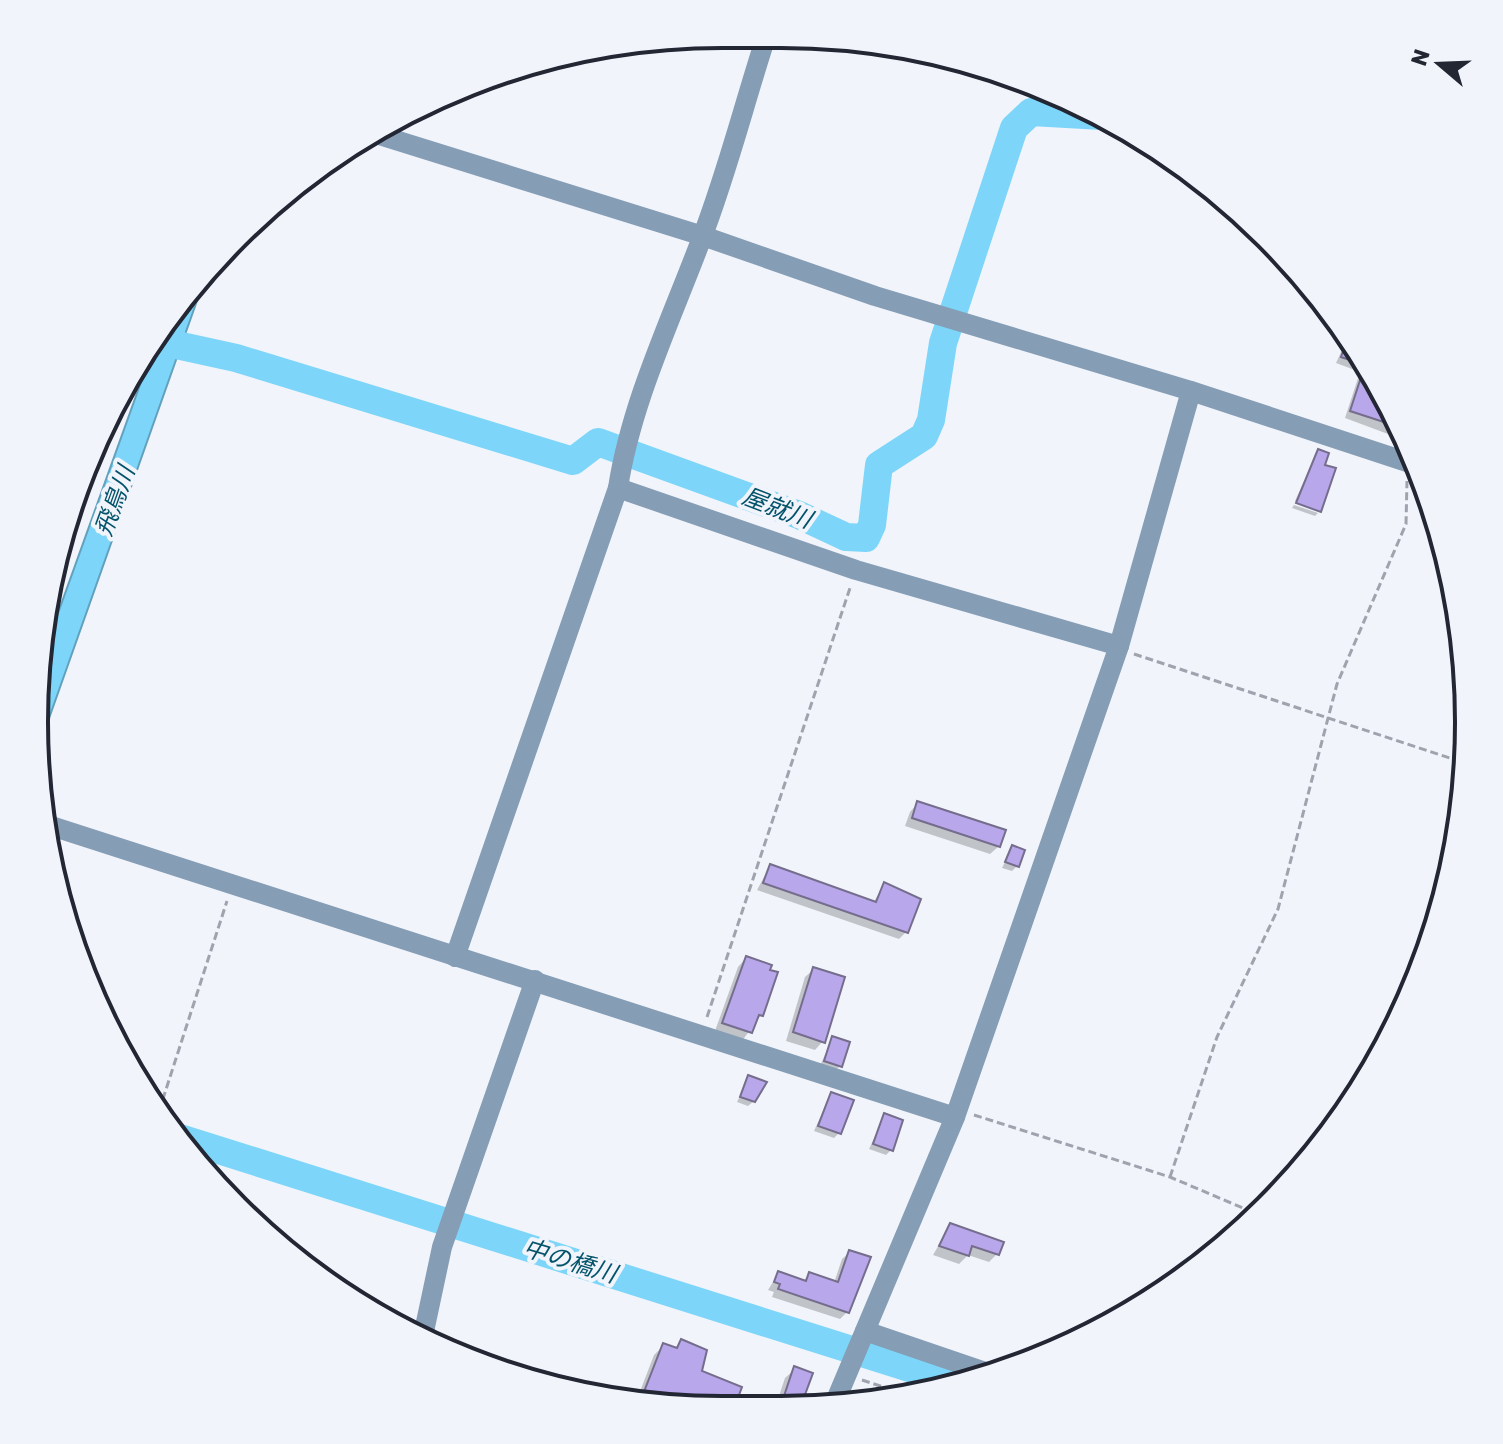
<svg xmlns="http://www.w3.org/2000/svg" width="1503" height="1444" font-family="Rubik,'Noto Sans JP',sans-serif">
<rect width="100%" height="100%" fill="#f1f4fb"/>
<!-- water -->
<polygon fill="#7dd6f9" stroke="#62a1be" stroke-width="2" points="210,264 36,755 39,666 159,332"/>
<!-- shadow -->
<g fill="#0003">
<polygon points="1348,337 1398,417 1403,431 1396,437 1345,418 1360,372 1336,363"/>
<polygon points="1318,451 1323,466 1320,509 1295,501"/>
<polygon points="1294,505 1318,513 1315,516 1292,508"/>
<polygon points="918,803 999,846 990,854 905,826 910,812"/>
<polygon points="1012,847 1017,866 1012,871 1002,868"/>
<polygon points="770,866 873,903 884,885 906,932 899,939 757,890"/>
<polygon points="746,958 761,1015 742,1041 715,1031 738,967"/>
<polygon points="814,969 823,1041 815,1050 786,1041 805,977"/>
<polygon points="832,1039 840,1066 835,1071 820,1066"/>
<polygon points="749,1078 754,1101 748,1106 737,1102"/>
<polygon points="831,1094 839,1133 834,1138 814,1131"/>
<polygon points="885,1115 891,1150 886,1155 869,1149"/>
<polygon points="950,1226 997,1254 989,1262 968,1255 959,1264 933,1255"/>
<polygon points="850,1252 847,1312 840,1319 772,1297 774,1292 768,1290 778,1274 802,1282 809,1275 834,1283 842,1259"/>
<polygon points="681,1342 699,1372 740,1404 738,1408 677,1408 636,1402 654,1355 664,1345 674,1349"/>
<polygon points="795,1369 810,1374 798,1408 775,1408 785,1378"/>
</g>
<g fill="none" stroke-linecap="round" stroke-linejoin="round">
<!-- river -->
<g stroke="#7dd6f9" stroke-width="28">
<polyline points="172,344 236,358 573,461 598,442 799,515 846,537 866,538 872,525 879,465 924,436 931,420 943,343 1014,128 1031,112 1102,116"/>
<polyline points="177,1137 963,1385"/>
</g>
</g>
<!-- building -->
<g fill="#b9a7ec" stroke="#756d8c" stroke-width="2">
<polygon points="1348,337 1398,417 1402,428 1350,411 1365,365 1341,357"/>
<polygon points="1318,449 1329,453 1325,465 1336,468 1321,512 1296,503"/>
<polygon points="917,801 1006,830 1000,847 912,818"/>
<polygon points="1012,845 1025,850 1019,867 1005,862"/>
<polygon points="770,864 876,902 884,882 921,899 908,933 763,883"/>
<polygon points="746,956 772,965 770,970 778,972 763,1016 759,1015 752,1033 722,1023"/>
<polygon points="813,967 845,977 825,1043 793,1032"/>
<polygon points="832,1036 850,1042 842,1067 824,1061"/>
<polygon points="748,1075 767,1082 755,1102 740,1097"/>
<polygon points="831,1092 854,1100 841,1134 818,1126"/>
<polygon points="884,1113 903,1120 893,1151 873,1144"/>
<polygon points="950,1223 1004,1242 999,1255 972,1246 969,1256 939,1246"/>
<polygon points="849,1250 871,1257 849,1313 778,1289 780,1284 774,1282 778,1271 806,1281 809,1272 838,1282"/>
<polygon points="681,1339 707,1350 702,1371 742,1387 734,1408 677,1408 640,1402 663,1343 677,1348"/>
<polygon points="794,1366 813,1373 800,1408 780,1408"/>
</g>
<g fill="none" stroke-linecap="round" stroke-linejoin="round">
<!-- path -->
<g stroke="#a0a3ad" stroke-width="3" stroke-dasharray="8 4" stroke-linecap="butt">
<polyline points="1134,654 1465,763"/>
<polyline points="707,1017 851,585"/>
<polyline points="159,1111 227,901"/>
<polyline points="974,1115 1170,1177 1257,1214"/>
<polyline points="1170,1177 1217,1037 1278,909 1337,684 1406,524 1407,481"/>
<polyline points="862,1380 908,1395"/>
</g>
<!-- minor -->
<g stroke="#859db5" stroke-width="20">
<polyline points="376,134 703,236 875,296 1191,391 1416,465"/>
<polyline points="618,488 856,570 1119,646"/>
<polyline points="45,824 955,1117"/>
<path d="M 455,957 L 618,488 C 631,403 671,320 701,240 C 726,176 743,108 764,43"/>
<polyline points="865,1331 991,1374"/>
<polyline points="422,1341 442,1247 535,980"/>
<polyline points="833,1407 955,1117 1119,646 1191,391"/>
</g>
</g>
<g text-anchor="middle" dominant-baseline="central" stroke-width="8" stroke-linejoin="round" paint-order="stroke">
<!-- water labels -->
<g font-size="24" font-style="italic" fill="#03536a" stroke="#f1f4fb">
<text transform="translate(115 501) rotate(-70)">飛鳥川</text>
<text transform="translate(777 508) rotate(21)">屋就川</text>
<text transform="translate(570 1261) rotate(17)">中の橋川</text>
</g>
</g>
<!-- crop -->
<path d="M0 0H1503V1444H0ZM722 48H781A674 674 0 0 1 1455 722V722A674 674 0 0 1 781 1396H722A674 674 0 0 1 48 722V722A674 674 0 0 1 722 48Z" fill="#f1f4fb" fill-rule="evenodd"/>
<path fill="none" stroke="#232633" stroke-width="4" d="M722 48H781A674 674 0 0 1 1455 722V722A674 674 0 0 1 781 1396H722A674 674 0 0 1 48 722V722A674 674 0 0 1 722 48Z"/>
<!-- north arrow -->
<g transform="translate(1439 64) rotate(289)" stroke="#f1f4fb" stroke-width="6" paint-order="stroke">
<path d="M0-6L14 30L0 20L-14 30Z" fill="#232633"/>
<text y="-12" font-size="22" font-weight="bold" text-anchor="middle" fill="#232633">N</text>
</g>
</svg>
